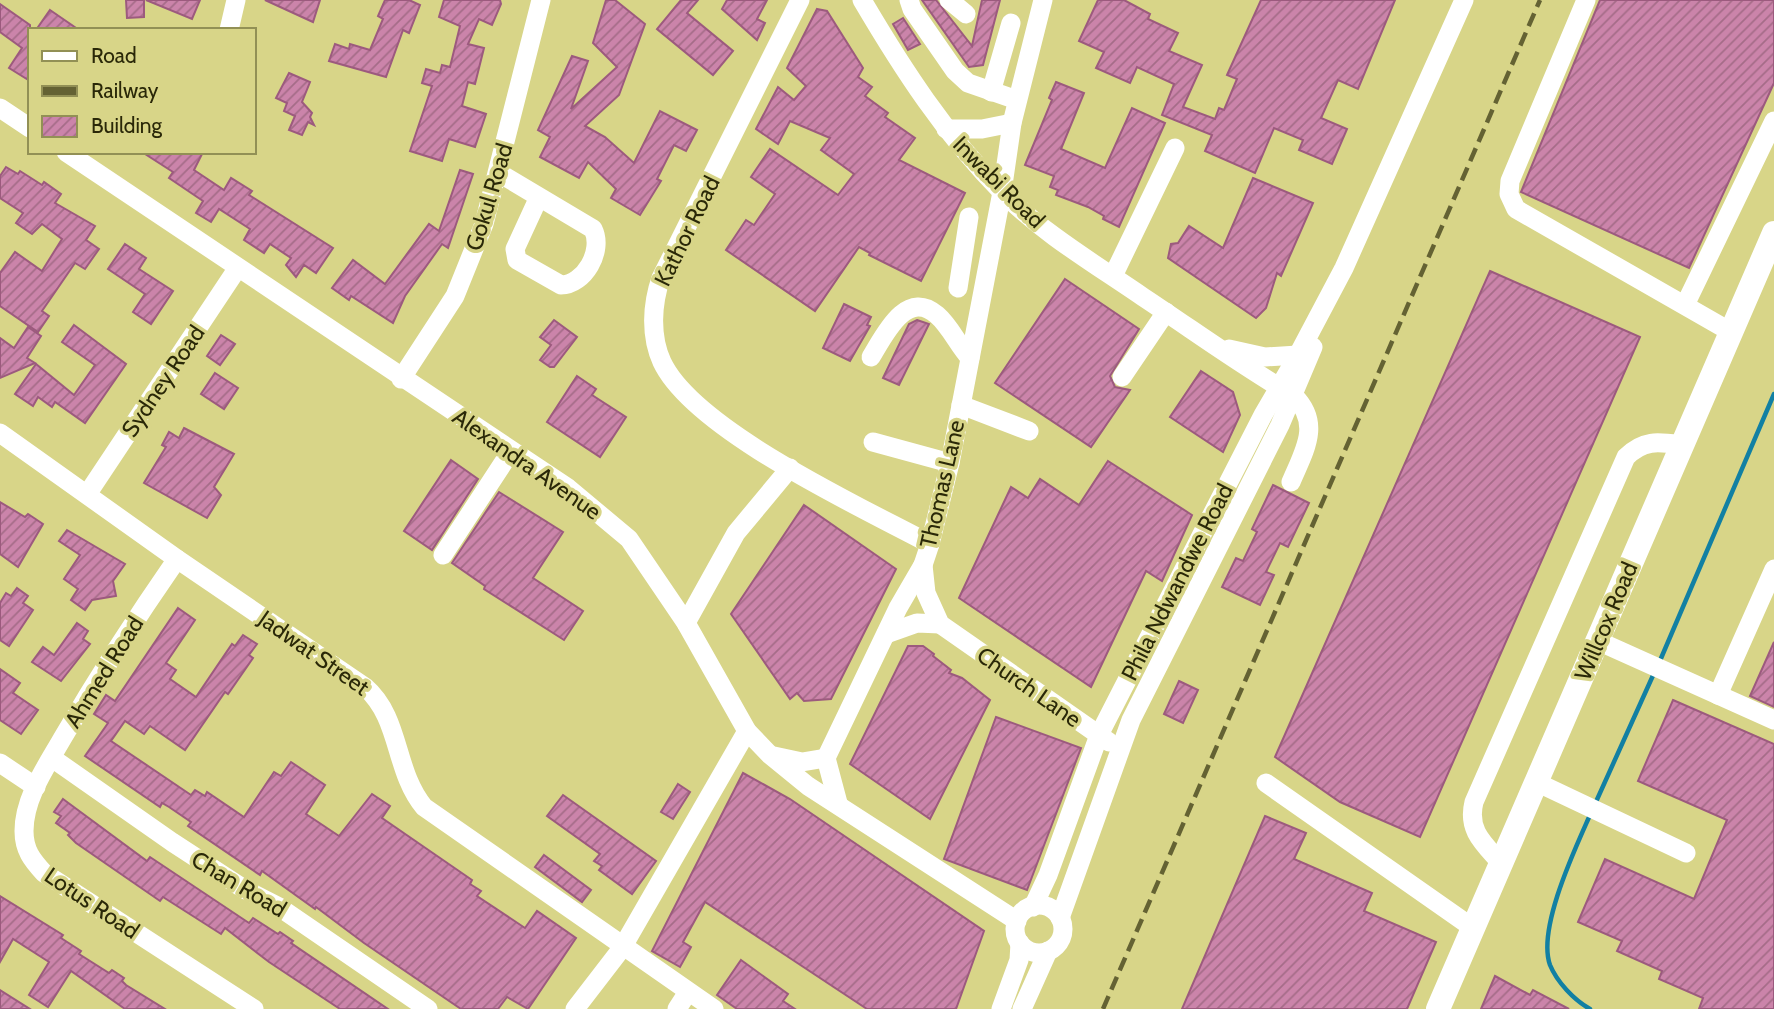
<svg xmlns="http://www.w3.org/2000/svg" width="1774" height="1009" font-family="Cabin,sans-serif">
<defs>
<pattern id="building-hatch" width="6" height="6" patternUnits="userSpaceOnUse" patternTransform="scale(1.75)"><rect width="6" height="6" fill="#cb84aa"/><path d="M-1 1l2-2M0 6l6-6M5 7l2-2" fill="none" stroke="#a56c88"/></pattern>
</defs>
<rect width="100%" height="100%" fill="#d8d588"/>
<g fill="none" stroke-linecap="round" stroke-linejoin="round">
<!-- stream -->
<g stroke="#1280a3" stroke-width="4.5">
<polyline points="1659,663 1774,394"/>
<polyline points="1595,804 1655,671"/>
<path d="M 1590,1009 C 1574,1000 1557,982 1550,965 C 1537,929 1575,849 1590,815"/>
</g>
</g>
<!-- building -->
<g fill="url(#building-hatch)" stroke="#9c5a7e" stroke-width="2">
<polygon points="126,0 144,0 144,17 127,18"/>
<polygon points="146,0 200,0 192,19"/>
<polygon points="265,0 320,0 313,22"/>
<polygon points="385,0 409,0 420,5 409,33 403,30 386,77 329,61 335,44 349,49 350,44 370,50 383,19 378,16"/>
<polygon points="444,0 500,0 501,4 492,25 479,19 468,44 484,48 475,84 468,82 462,106 486,114 475,147 449,139 442,161 410,151 432,86 422,83 426,69 440,73 442,65 450,67 460,26 439,17"/>
<polygon points="606,0 615,0 645,24 619,95 585,126 605,137 634,163 660,111 697,130 686,151 674,145 657,179 661,181 640,215 611,198 616,189 588,162 579,178 540,157 550,137 538,130 572,56 588,61 571,109 617,67 593,43"/>
<polygon points="681,0 698,0 687,13 733,51 713,75 657,29"/>
<polygon points="727,0 767,0 757,19 765,23 757,40 722,9"/>
<polygon points="922,0 936,0 972,46 982,0 1000,0 983,65 969,67"/>
<polygon points="1098,0 1124,0 1150,14 1148,19 1178,33 1169,51 1202,65 1183,107 1215,119 1219,108 1224,110 1237,79 1227,75 1261,0 1395,0 1358,89 1338,80 1321,118 1347,129 1332,164 1299,150 1303,140 1274,128 1255,173 1205,151 1212,135 1162,115 1174,84 1137,67 1130,83 1096,68 1104,52 1079,41"/>
<polygon points="1600,0 1774,0 1774,83 1689,268 1521,192"/>
<polygon points="0,4 30,25 30,81 9,68 22,48 0,32"/>
<polygon points="817,9 827,11 863,68 858,77 872,87 865,96 888,113 885,117 915,138 899,160 965,193 921,281 869,255 870,253 859,247 815,311 726,250 746,220 754,225 775,194 751,177 770,149 838,195 854,174 821,150 830,138 790,121 778,144 756,129 778,87 794,100 806,86 787,68"/>
<polygon points="50,10 79,30 36,30"/>
<polygon points="903,18 920,44 908,50 893,24"/>
<polygon points="289,73 310,82 302,102 312,113 310,117 314,125 308,122 302,135 289,130 295,116 284,111 287,103 276,98"/>
<polygon points="1056,82 1084,93 1061,149 1105,168 1132,108 1165,123 1119,227 1103,219 1104,216 1088,207 1056,195 1058,190 1050,187 1054,176 1025,165 1052,100 1049,98"/>
<polygon points="142,152 203,152 194,170 224,190 231,178 252,191 249,195 333,248 316,273 304,265 296,277 286,265 291,258 270,244 264,253 244,240 250,229 219,209 211,222 196,213 203,201 169,178 173,172"/>
<polygon points="6,167 18,174 20,171 42,185 44,182 61,194 55,203 95,226 86,240 99,249 85,269 75,263 42,311 49,316 38,332 0,306 0,273 15,252 42,271 62,239 42,224 32,234 16,223 23,213 0,198 0,176"/>
<polygon points="460,170 473,174 448,248 442,244 405,296 393,323 351,296 349,300 332,288 353,260 385,284 429,224 439,231"/>
<polygon points="1253,178 1313,203 1281,276 1277,273 1266,308 1256,318 1168,258 1171,244 1178,243 1189,226 1223,248"/>
<polygon points="125,244 146,258 139,269 173,291 151,324 133,312 145,294 108,269"/>
<polygon points="1490,271 1640,337 1420,837 1340,802 1275,757"/>
<polygon points="1065,279 1139,329 1110,376 1115,387 1130,390 1091,447 995,383"/>
<polygon points="844,304 871,317 867,325 870,326 850,361 823,348"/>
<polygon points="554,320 577,337 554,367 550,367 540,360 551,345 540,337"/>
<polygon points="917,320 929,324 899,385 883,378 909,324"/>
<polygon points="74,325 126,364 85,423 55,402 52,407 38,397 33,406 15,394 36,364 74,395 95,365 62,342"/>
<polygon points="28,327 41,336 27,358 35,363 0,378 0,338 14,348"/>
<polygon points="221,335 235,344 220,365 207,356"/>
<polygon points="1201,371 1233,392 1240,415 1223,452 1170,417"/>
<polygon points="215,373 238,388 224,409 201,394"/>
<polygon points="577,376 596,389 592,395 626,417 600,457 547,422"/>
<polygon points="184,428 234,454 214,487 221,495 207,518 144,483 166,447 162,445 169,432 179,438"/>
<polygon points="451,460 478,479 432,550 404,531"/>
<polygon points="1108,461 1192,515 1162,581 1146,571 1091,687 959,598 1011,487 1028,498 1040,479 1079,505"/>
<polygon points="1273,485 1309,503 1288,547 1280,543 1266,572 1274,575 1260,605 1222,587 1236,558 1243,561 1257,532 1252,529"/>
<polygon points="499,492 563,532 533,578 583,611 564,640 484,589 485,586 452,563"/>
<polygon points="0,502 25,517 28,514 43,524 18,567 0,554"/>
<polygon points="804,505 896,569 831,699 804,701 797,693 790,699 731,614"/>
<polygon points="67,530 125,564 113,581 116,596 92,600 85,610 71,600 78,589 64,579 80,555 59,541"/>
<polygon points="17,588 28,596 23,603 33,610 9,646 0,640 0,603 6,593 11,596"/>
<polygon points="178,608 195,620 166,663 176,670 170,679 196,697 232,644 235,646 243,635 257,644 249,655 253,658 228,694 225,692 185,750 150,726 144,734 125,721 111,741 191,795 195,790 205,796 207,792 244,817 274,772 281,776 291,762 325,785 306,814 339,836 372,794 390,806 382,818 472,880 470,884 481,891 477,896 525,928 537,911 576,938 528,1009 507,997 498,1009 461,1009 364,943 316,907 315,909 262,871 260,875 188,826 191,822 169,807 162,803 160,807 85,756 108,723 94,714 106,695 115,701"/>
<polygon points="77,623 88,631 83,639 90,644 61,681 32,662 43,647 54,655"/>
<polygon points="1774,642 1774,707 1750,696"/>
<polygon points="908,646 923,646 934,654 933,656 951,670 949,673 962,678 990,700 930,819 850,764"/>
<polygon points="0,669 20,683 13,693 38,710 21,734 0,720"/>
<polygon points="1179,681 1198,690 1183,723 1164,714"/>
<polygon points="1673,700 1774,744 1774,1009 1699,1009 1703,998 1659,979 1662,971 1617,951 1622,941 1578,922 1605,859 1694,899 1727,820 1638,781"/>
<polygon points="996,717 1081,748 1027,890 944,859"/>
<polygon points="743,773 790,799 984,931 956,1009 867,1009 705,902 683,942 691,947 680,967 652,951"/>
<polygon points="678,784 690,792 673,819 661,812"/>
<polygon points="563,795 656,861 632,894 599,870 602,866 594,861 600,854 547,816"/>
<polygon points="63,799 147,861 150,857 249,923 253,918 278,934 280,932 293,941 291,943 388,1009 340,1009 269,962 225,928 221,934 163,897 160,901 76,843 68,835 70,833 56,823 61,816 54,812"/>
<polygon points="1265,816 1306,833 1294,859 1372,893 1364,911 1436,942 1407,1009 1182,1009"/>
<polygon points="544,855 591,890 582,902 535,867"/>
<polygon points="0,896 63,935 61,938 81,951 79,954 109,973 112,970 124,978 122,981 126,985 165,1009 125,1009 71,971 48,1007 29,995 49,962 13,939 0,962"/>
<polygon points="741,960 788,994 783,1001 795,1009 737,1009 717,995"/>
<polygon points="1495,976 1530,995 1533,990 1569,1009 1481,1009"/>
<polygon points="0,990 30,1009 0,1009"/>
</g>
<g fill="none" stroke-linecap="round" stroke-linejoin="round">
<!-- minor -->
<g stroke="#fff" stroke-width="19">
<path d="M 800,0 L 661,278 C 652,304 650,336 662,362 C 694,430 861,507 930,544"/>
<path d="M 862,0 C 902,68 946,136 1003,193 C 1044,234 1095,264 1143,297 C 1193,330 1242,366 1294,396 C 1322,424 1304,451 1291,482"/>
<polyline points="909,0 912,9 955,71 968,83 1017,100"/>
<polyline points="949,0 966,14"/>
<polyline points="1586,0 1510,181 1509,194 1516,209 1731,332"/>
<polyline points="229,30 236,0"/>
<polyline points="991,92 1011,23"/>
<polyline points="0,108 30,128"/>
<polyline points="946,129 982,129 1012,123"/>
<polyline points="66,152 568,488 629,539 686,623 747,731 770,755 808,786 1017,921"/>
<path d="M 499,173 L 593,229 C 604,251 584,285 561,285 L 517,260 L 515,249 L 538,199"/>
<polyline points="1113,276 1175,148"/>
<polyline points="958,288 969,217"/>
<polyline points="1685,305 1774,121"/>
<polyline points="1229,349 1265,357 1298,355"/>
<path d="M 871,357 C 884,336 906,288 937,315 C 950,326 958,345 970,358"/>
<polyline points="1122,377 1166,312"/>
<polyline points="401,379 455,296 484,224 541,0"/>
<polyline points="961,405 1029,431"/>
<path d="M 0,433 L 177,559 L 365,687 C 401,718 394,771 424,807 L 714,1009"/>
<polyline points="873,442 950,463"/>
<polyline points="88,493 237,269"/>
<polyline points="443,555 511,451"/>
<path d="M 177,559 C 136,618 98,677 62,739 C 46,767 24,798 24,831 C 24,850 32,860 44,873 L 254,1009"/>
<polyline points="923,565 926,593 940,624 1109,742"/>
<polyline points="686,623 736,533 790,468"/>
<polyline points="886,634 917,623 940,624"/>
<polyline points="1598,641 1774,720"/>
<polyline points="1718,695 1774,569"/>
<polyline points="774,756 802,762 826,758"/>
<polyline points="52,758 172,842 244,889 279,907 428,1009"/>
<polyline points="0,763 36,787"/>
<polyline points="1536,782 1686,853"/>
<polyline points="1266,783 1473,928"/>
<polyline points="838,803 826,758 898,608 923,565 930,544 950,463 1002,192 1012,123 1043,0"/>
<path d="M 1501,863 C 1483,843 1467,830 1474,802 L 1626,457 C 1644,439 1659,442 1682,445"/>
<circle cx="1039" cy="929" r="24"/>
<polyline points="1033,907 1048,875 1099,735 1263,415 1298,355 1344,268 1464,0"/>
<polyline points="1060,918 1131,720 1280,425 1313,347"/>
<polyline points="575,1009 622,948 747,731"/>
<polyline points="677,1009 688,992"/>
<polyline points="1001,1009 1019,960 1020,943"/>
<polyline points="1022,1009 1048,951"/>
</g>
<!-- major -->
<polyline stroke="#fff" stroke-width="24" points="1438,1009 1774,233"/>
<!-- rail -->
<polyline stroke="#646233" stroke-width="4.5" stroke-dasharray="14 7" stroke-linecap="butt" points="1103,1009 1540,0"/>
</g>
<g text-anchor="middle" dominant-baseline="central" stroke-width="7" stroke-linejoin="round" paint-order="stroke">
<!-- street labels -->
<g font-size="23" fill="#2a2808" stroke="#d8d588">
<text transform="translate(999 182) rotate(45)">Inwabi Road</text>
<text transform="translate(489 197) rotate(-73)">Gokul Road</text>
<text transform="translate(687 231) rotate(-64)">Kathor Road</text>
<text transform="translate(163 381) rotate(-56)">Sydney Road</text>
<text transform="translate(527 464) rotate(35)">Alexandra Avenue</text>
<text transform="translate(942 484) rotate(-77)">Thomas Lane</text>
<text transform="translate(1177 582) rotate(-63)">Phila Ndwandwe Road</text>
<text transform="translate(1606 621) rotate(-67)">Willcox Road</text>
<text transform="translate(314 653) rotate(35)">Jadwat Street</text>
<text transform="translate(104 672) rotate(-58)">Ahmed Road</text>
<text transform="translate(1029 687) rotate(35)">Church Lane</text>
<text transform="translate(239 884) rotate(31)">Chan Road</text>
<text transform="translate(92 903) rotate(34)">Lotus Road</text>
</g>
</g>
<!-- legend -->
<rect x="28" y="28" width="228" height="126" fill="#d8d588" stroke="#929055" stroke-width="2"/>
<rect x="42" y="51" width="35" height="10" fill="#ffffff" stroke="#929055" stroke-width="2"/>
<text x="91" y="63" font-size="21" fill="#2a2808">Road</text>
<rect x="42" y="86" width="35" height="10" fill="#646233" stroke="#929055" stroke-width="2"/>
<text x="91" y="98" font-size="21" fill="#2a2808">Railway</text>
<rect x="42" y="116" width="35" height="21" fill="url(#building-hatch)" stroke="#929055" stroke-width="2"/>
<text x="91" y="133" font-size="21" fill="#2a2808">Building</text>
</svg>
